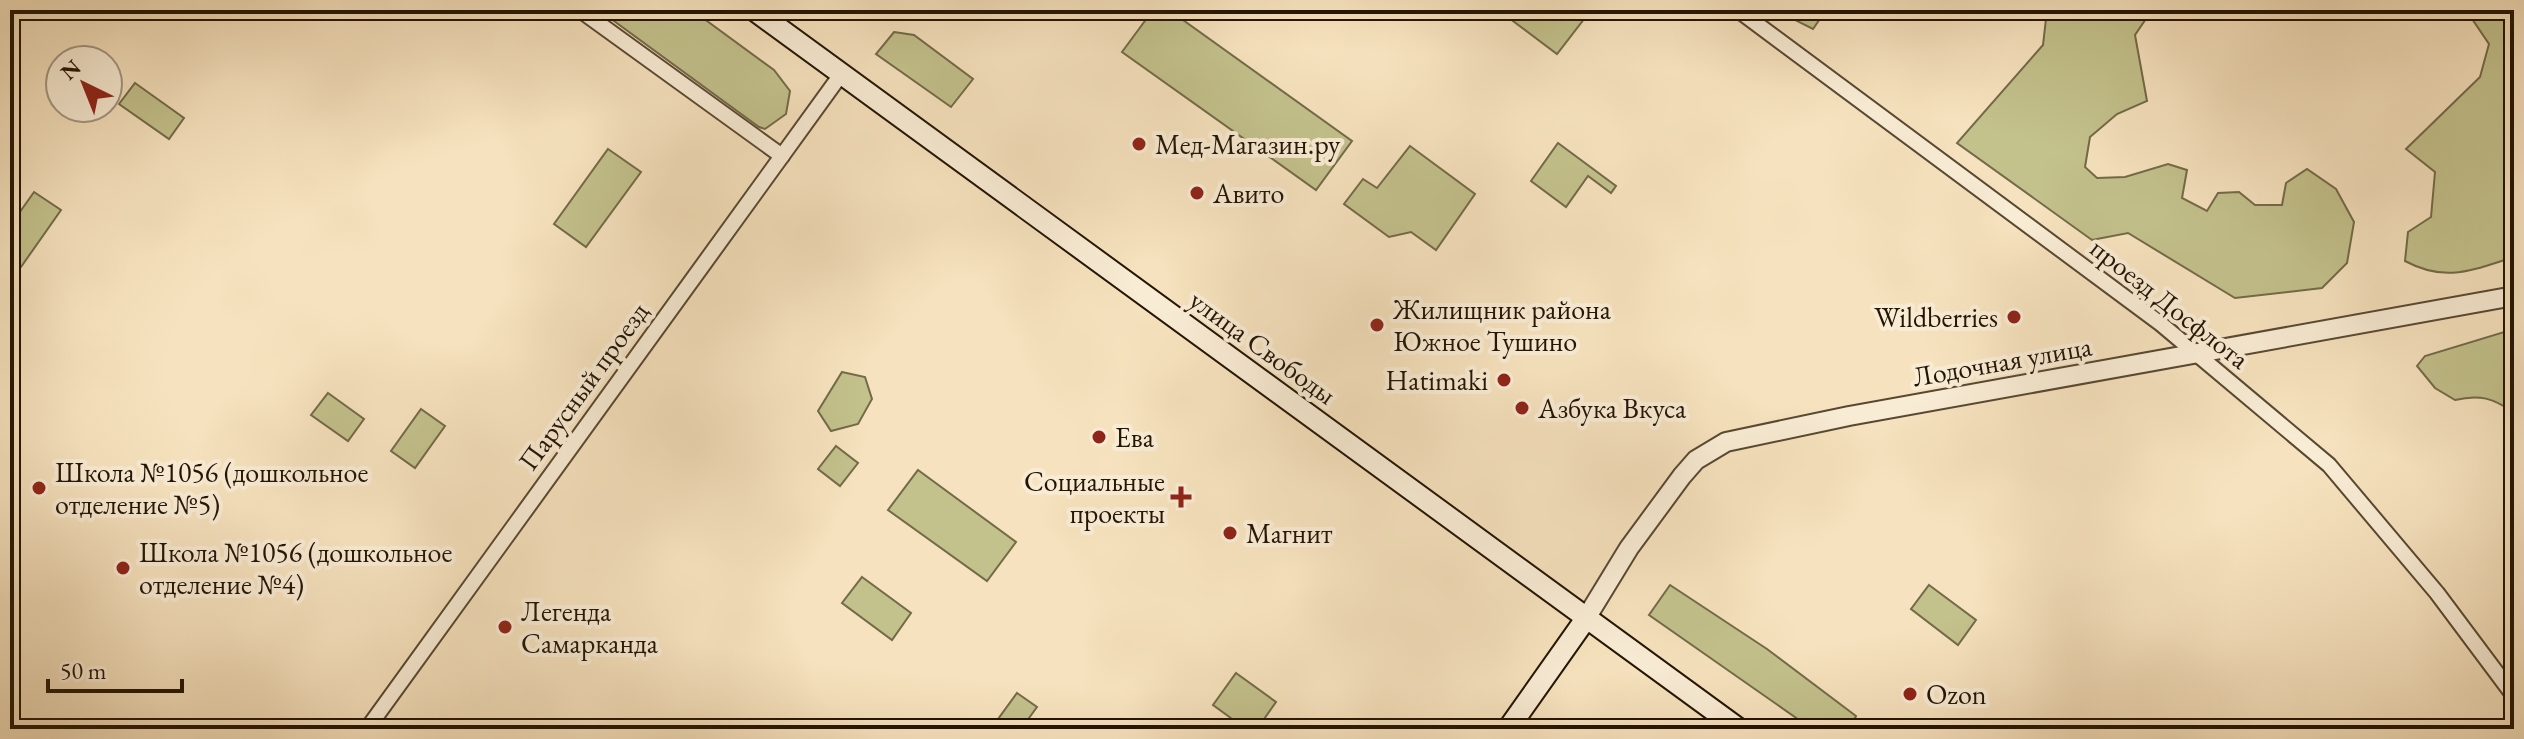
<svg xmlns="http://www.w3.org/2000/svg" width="2524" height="739" font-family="'EB Garamond',serif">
<rect width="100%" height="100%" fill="#f6e2be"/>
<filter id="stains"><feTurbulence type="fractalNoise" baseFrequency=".0025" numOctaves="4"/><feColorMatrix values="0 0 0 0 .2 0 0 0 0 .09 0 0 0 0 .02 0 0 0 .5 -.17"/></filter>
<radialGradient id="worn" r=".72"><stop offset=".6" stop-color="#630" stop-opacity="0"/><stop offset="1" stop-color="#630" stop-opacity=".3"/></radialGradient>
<!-- green -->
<g fill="#c3c18c" stroke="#736a48" stroke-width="2">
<polygon points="599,10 692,10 774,70 790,91 786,114 765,129 759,127"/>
<polygon points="1153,10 1169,10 1352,141 1316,190 1122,52"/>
<polygon points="1522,10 1591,10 1557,54 1513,21"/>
<polygon points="1775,10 1826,10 1813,29"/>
<polygon points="2047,10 2152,10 2135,35 2147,101 2117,114 2090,137 2085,167 2097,178 2125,177 2168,164 2187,170 2182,198 2207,211 2218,193 2239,192 2255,205 2282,205 2286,183 2307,169 2336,189 2354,222 2347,263 2322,288 2235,298 2128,233 2092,240 1957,143 2043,45"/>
<path d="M 2466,10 L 2514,10 L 2514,257 C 2472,270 2446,283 2405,261 L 2408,232 L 2431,217 L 2435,172 L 2406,149 L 2480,77 L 2489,44 Z"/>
<polygon points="894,32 914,35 973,79 951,107 876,54"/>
<polygon points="135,83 184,118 169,139 119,104"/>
<polygon points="1558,143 1616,186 1611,193 1588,176 1566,207 1531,181"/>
<polygon points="1410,146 1475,194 1436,250 1411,232 1389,237 1344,204 1363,179 1377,188"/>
<polygon points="608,149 641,172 586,247 554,224"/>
<polygon points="34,192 61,210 21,267 10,260 10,226"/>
<path d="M 2514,329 L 2514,413 C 2494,398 2479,394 2455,400 L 2435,388 L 2417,366 L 2425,356 Z"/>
<polygon points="842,372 865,377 872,399 858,424 831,431 818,411"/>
<polygon points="328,393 364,419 348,441 311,415"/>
<polygon points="421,409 445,426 415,468 391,451"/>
<polygon points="836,446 858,463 840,486 818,469"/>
<polygon points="918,470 1016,542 987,581 888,510"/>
<polygon points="862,577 911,613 892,640 842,603"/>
<polygon points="1670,585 1767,649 1856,716 1850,729 1812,729 1649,615"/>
<polygon points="1929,585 1976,620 1958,645 1911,609"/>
<polygon points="1236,673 1276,702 1257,729 1246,729 1213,705"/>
<polygon points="1017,693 1037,707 1021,729 993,726"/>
</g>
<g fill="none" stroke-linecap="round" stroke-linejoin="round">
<!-- minor casing -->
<g stroke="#584832" stroke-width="18">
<g id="minor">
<polyline points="580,10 782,156"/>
<polyline points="1738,10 2161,324 2329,465 2437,593 2514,696"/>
<polyline points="367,729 842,73"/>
</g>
</g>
<!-- tertiary casing -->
<g stroke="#584832" stroke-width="22">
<polyline id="tertiary" points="1585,620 1629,548 1682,476 1696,460 1726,442 1849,416 2514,296"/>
</g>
<!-- secondary casing -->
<g stroke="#231404" stroke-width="24">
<g id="secondary">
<polyline points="754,10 1739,729"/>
<polyline points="1508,729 1585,620"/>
</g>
</g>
<!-- minor -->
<use href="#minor" stroke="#f9ecd5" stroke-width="14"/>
<!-- tertiary -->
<use href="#tertiary" stroke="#f9ecd5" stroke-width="18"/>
<!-- secondary -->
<use href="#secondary" stroke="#f9ecd5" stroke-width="20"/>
</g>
<!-- markers -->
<g fill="#8f2418" stroke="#f9ecd5" stroke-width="3">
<circle cx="1139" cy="144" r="8"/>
<circle cx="1197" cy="193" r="8"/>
<circle cx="2014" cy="317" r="8"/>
<circle cx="1377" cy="325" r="8"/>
<circle cx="1504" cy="380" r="8"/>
<circle cx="1522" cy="408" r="8"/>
<circle cx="1099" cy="437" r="8"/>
<circle cx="39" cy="488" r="8"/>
<path d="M1177 485h8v8h8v8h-8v8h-8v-8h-8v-8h8z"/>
<circle cx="1230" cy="533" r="8"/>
<circle cx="123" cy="568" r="8"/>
<circle cx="505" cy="627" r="8"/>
<circle cx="1910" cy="694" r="8"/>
</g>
<g text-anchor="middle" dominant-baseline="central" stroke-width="8" stroke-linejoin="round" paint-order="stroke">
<!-- poi labels -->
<g font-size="28" fill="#231404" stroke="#f9ecd5" text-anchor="start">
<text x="1155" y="144">Мед-Магазин.ру</text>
<text x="1213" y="193">Авито</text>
<text x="1393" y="309">Жилищник района<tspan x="1393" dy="32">Южное Тушино</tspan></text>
<text x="1998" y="317" text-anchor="end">Wildberries</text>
<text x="1488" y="380" text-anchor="end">Hatimaki</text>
<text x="1538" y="408">Азбука Вкуса</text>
<text x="1115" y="437">Ева</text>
<text x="55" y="472">Школа №1056 (дошкольное<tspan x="55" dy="32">отделение №5)</tspan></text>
<text x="1165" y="481" text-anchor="end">Социальные<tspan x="1165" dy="32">проекты</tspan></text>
<text x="1246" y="533">Магнит</text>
<text x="139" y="552">Школа №1056 (дошкольное<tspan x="139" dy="32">отделение №4)</tspan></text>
<text x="521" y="611">Легенда<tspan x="521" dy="32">Самарканда</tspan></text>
<text x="1926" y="694">Ozon</text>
</g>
<!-- street labels -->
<g font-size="28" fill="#231404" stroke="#f9ecd5">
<text transform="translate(2170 303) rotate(38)">проезд Досфлота</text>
<text transform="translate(1263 347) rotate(36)">улица Свободы</text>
<text transform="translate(2002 361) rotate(-10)">Лодочная улица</text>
<text transform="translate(583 386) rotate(-54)">Парусный проезд</text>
</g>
</g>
<!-- margin -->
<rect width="2524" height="739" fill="none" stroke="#f6e2be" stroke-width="40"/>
<rect x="12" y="12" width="2500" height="715" fill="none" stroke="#231404" stroke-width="4"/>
<rect x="20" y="20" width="2484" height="699" fill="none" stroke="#231404" stroke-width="2"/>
<!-- north arrow -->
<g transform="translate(84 84) rotate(317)"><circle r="38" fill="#f9ecd5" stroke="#a39681" stroke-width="2"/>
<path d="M0-6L14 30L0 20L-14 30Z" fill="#8f2418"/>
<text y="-12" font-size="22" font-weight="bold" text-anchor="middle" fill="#231404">N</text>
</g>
<!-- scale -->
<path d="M48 679v12h134v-12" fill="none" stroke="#231404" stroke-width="4"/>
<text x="60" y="679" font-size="24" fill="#231404" stroke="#f9ecd5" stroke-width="6" paint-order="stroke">50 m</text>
<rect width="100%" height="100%" filter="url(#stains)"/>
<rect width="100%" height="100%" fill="url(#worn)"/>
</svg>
